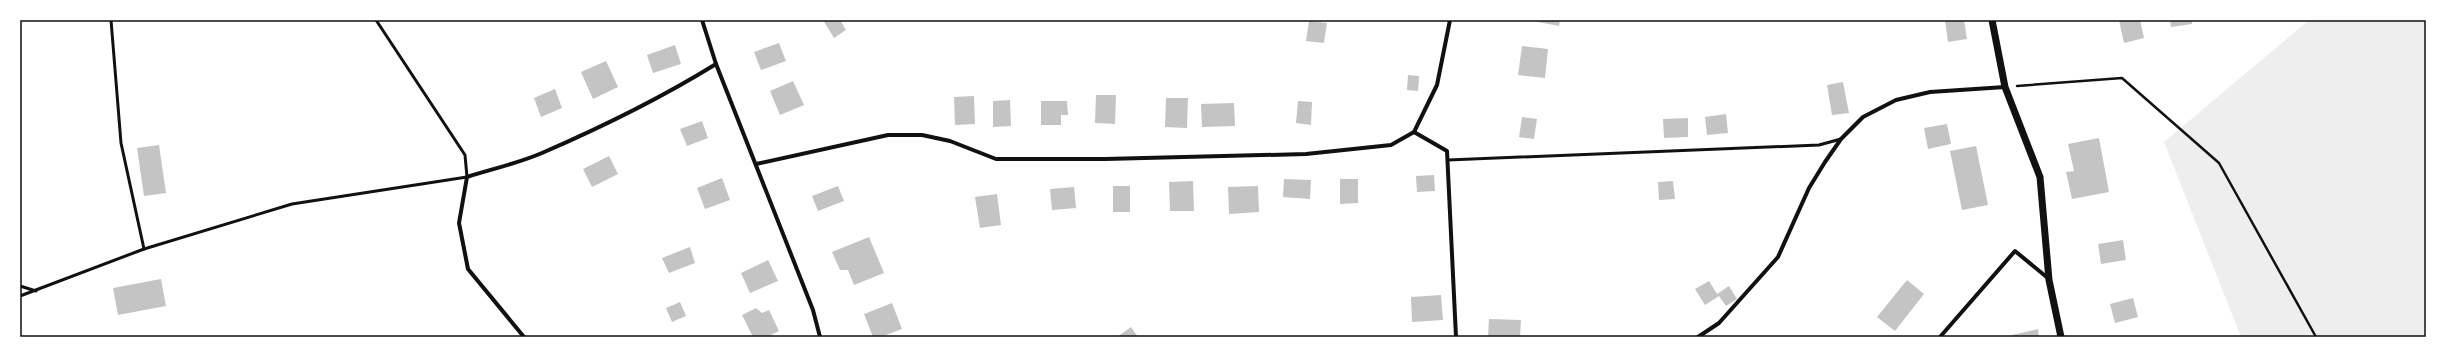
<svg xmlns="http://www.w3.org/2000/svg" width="2446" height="357" font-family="'Golos Text',sans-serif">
<rect width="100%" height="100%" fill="#fff"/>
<!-- green -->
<polygon fill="#eee" points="2309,20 2426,20 2426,337 2241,337 2164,142"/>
<!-- building -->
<g fill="#c4c4c4">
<polygon points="823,20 840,20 846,30 834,38"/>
<polygon points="1528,20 1560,20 1559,26"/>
<polygon points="1945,20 1964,20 1967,39 1948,42"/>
<polygon points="2119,20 2140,20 2144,38 2124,43"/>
<polygon points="2170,20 2192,20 2192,24 2171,27"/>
<polygon points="1309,21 1327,23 1324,43 1306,41"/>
<polygon points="779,43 786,61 761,70 754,52"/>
<polygon points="675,45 681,64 653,73 647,55"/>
<polygon points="1522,46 1548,49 1545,78 1518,75"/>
<polygon points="606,61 618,87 593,99 581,72"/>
<polygon points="1408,75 1419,76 1418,91 1407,90"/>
<polygon points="793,81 804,105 780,115 770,91"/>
<polygon points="1843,82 1849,113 1832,115 1827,85"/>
<polygon points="555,89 562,108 541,117 534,98"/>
<polygon points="1096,95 1116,95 1115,124 1095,123"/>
<polygon points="974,96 975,124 955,125 954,97"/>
<polygon points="1166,98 1188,98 1187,128 1165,127"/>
<polygon points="1010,100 1011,126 993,127 993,101"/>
<polygon points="1041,101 1067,101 1068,115 1061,115 1061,125 1041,125"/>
<polygon points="1298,101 1312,102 1311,125 1296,123"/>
<polygon points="1234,103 1235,126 1202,127 1201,104"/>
<polygon points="1726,114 1728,133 1707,135 1705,117"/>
<polygon points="1522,117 1537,119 1534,139 1519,137"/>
<polygon points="1688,118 1688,137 1664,138 1663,119"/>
<polygon points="702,121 708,138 687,146 680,129"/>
<polygon points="1947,124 1951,144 1928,149 1924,128"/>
<polygon points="2099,138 2109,192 2072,199 2066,172 2074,171 2068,144"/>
<polygon points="159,145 166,193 144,196 137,148"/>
<polygon points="1976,146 1988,205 1962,210 1950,151"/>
<polygon points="609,156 618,174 592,187 583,169"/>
<polygon points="1434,175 1435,191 1417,192 1416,176"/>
<polygon points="722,178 730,200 705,209 697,188"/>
<polygon points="1284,179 1311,180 1310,199 1283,197"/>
<polygon points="1340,179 1358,179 1358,203 1340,204"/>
<polygon points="1193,181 1194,211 1170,211 1169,182"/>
<polygon points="1673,181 1675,199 1659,200 1658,182"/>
<polygon points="838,186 844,201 818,211 812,196"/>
<rect x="1113" y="186" width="17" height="26"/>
<polygon points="1258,186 1259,212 1229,214 1228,187"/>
<polygon points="1074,187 1076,208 1052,210 1050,189"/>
<polygon points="997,194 1001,225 980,228 975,197"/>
<polygon points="869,237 884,273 854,285 848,270 840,270 832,252"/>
<polygon points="2123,240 2126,260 2101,264 2098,244"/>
<polygon points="690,247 695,263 669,273 662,258"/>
<polygon points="768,260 778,281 750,293 741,273"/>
<polygon points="161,279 166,306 118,315 113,288"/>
<polygon points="1907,280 1924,294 1895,331 1877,317"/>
<polygon points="1709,281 1717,294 1729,286 1737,299 1726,306 1719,296 1705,305 1695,289"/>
<polygon points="1441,295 1443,320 1412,322 1411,297"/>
<polygon points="2133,298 2138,317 2115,323 2110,304"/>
<polygon points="680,302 686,316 672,322 666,308"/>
<polygon points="892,303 902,329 881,337 873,337 864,314"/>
<polygon points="756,308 762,313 769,310 779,331 767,337 753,337 742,315"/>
<polygon points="1489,319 1521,320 1520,337 1488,337"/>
<polygon points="1131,327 1138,337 1117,337"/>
<polygon points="2038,329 2039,337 2013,337 2012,335"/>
</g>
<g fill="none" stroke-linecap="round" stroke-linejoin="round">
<!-- path -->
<polyline stroke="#111" stroke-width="2.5" points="2017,86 2122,78 2219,163 2316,337"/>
<!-- service -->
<g stroke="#111" stroke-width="3">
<polyline points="111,20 121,143 144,249"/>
<polyline points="1448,160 1819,145 1841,139"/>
<polyline points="20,286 36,291"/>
<polyline points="20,296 144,249 292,204 467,177 465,155 376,20"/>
</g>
<!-- minor -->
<g stroke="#111" stroke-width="4">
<polyline points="702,20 716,64 813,310 820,337"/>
<polyline points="1450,20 1437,85 1414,132 1447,151 1456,337"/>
<polyline points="756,164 888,135 922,135 950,141 996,159 1105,159 1306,154 1391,145 1414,132"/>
<path d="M 524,337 L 468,269 L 459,223 L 467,177 C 492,169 519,163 542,153 C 602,127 661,98 716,64"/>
<polyline points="1698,337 1719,323 1778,257 1809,188 1825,162 1841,139 1863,117 1896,100 1930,92 2005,87"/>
<polyline points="1940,337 2015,251 2049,279"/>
</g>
<!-- tertiary -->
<polyline stroke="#111" stroke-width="7" points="1992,20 2005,87 2040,177 2049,280 2061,337"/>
</g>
<!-- border -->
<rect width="2446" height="357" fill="none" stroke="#ffffff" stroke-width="42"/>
<rect x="21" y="21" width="2404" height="315" fill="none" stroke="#111" stroke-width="1.5"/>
</svg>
